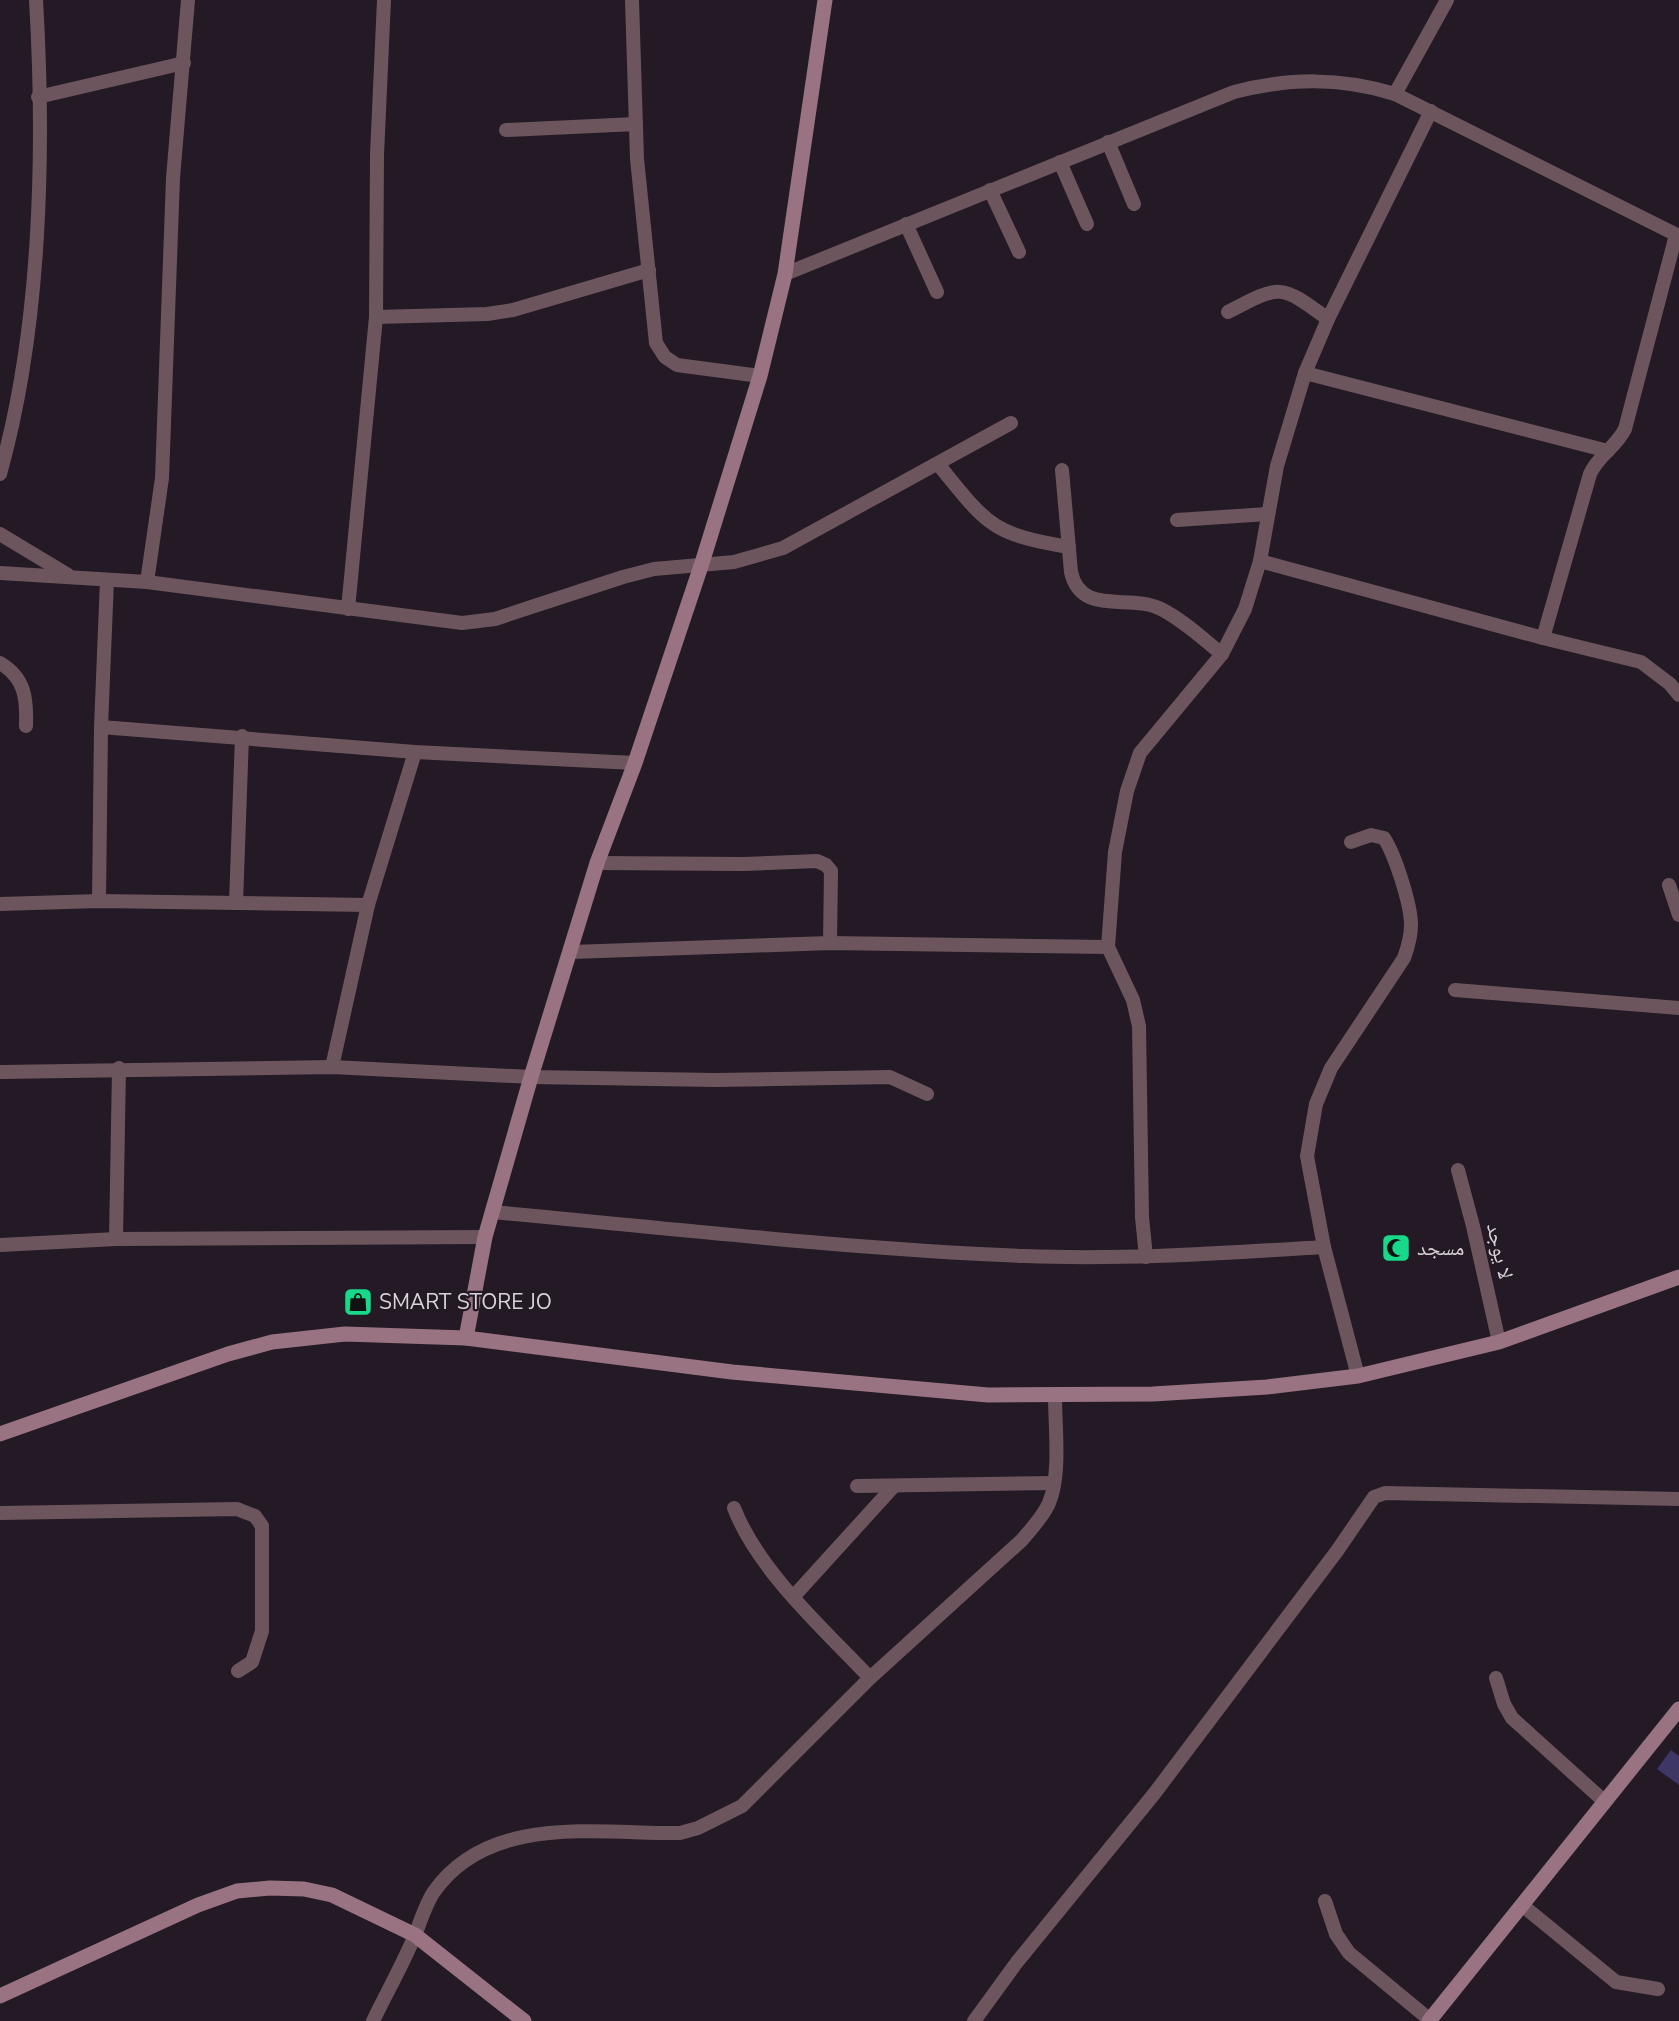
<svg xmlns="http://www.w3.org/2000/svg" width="1679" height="2021" font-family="'Nunito Sans','Noto Naskh Arabic',sans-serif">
<rect width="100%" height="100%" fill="#231a25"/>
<!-- building -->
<polygon fill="#3e3765" points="1671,1750 1679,1756 1679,1785 1657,1769"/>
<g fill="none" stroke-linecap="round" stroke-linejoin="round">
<!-- street -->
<g stroke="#6d555d" stroke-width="14">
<polyline points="632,0 637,159 656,343 665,357 677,365 760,376"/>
<polyline points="1395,94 1447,0"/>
<polyline points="38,97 184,63"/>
<polyline points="506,130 636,124"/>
<polyline points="1108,142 1134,204"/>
<polyline points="1060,162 1087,224"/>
<polyline points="990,190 1019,252"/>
<polyline points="906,224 937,292"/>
<path d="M 785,274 L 1234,92 C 1289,78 1340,77 1395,94 L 1679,236"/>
<path d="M 1228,312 C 1281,284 1280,284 1328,319"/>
<polyline points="376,317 487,314 513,310 649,270"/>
<polyline points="1305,373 1608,451"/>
<path d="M 938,464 C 987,524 990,534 1069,547"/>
<path d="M 1062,470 L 1071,572 C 1081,617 1130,593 1161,609 C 1183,620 1203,639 1222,654"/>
<path d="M 0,474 C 41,328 45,151 36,0"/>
<polyline points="1177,520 1268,514"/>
<polyline points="0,534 68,575"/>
<polyline points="1260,561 1543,638 1641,662 1670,684 1679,695"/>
<polyline points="0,573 147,582 462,623 495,619 623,577 654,569 734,562 783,548 1011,423"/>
<polyline points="147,582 162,478 173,178 188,0"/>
<polyline points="348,609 376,317 377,155 384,0"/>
<path d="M 1543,638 L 1590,474 C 1598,456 1616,447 1625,429 L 1676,235"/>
<path d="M 0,663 C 25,678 27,698 26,726"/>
<polyline points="101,727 415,752 635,763"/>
<path d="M 1351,842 L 1371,835 L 1384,838 C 1395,855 1411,904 1411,925 C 1411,937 1408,947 1404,958 L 1331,1068 L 1316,1104 L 1307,1156 L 1324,1247 L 1358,1376"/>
<polyline points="597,863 743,864 817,861 826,865 831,871 830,943"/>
<polyline points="1669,885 1679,915"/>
<polyline points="99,901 101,727 107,580"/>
<polyline points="236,903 242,736"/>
<polyline points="0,904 99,901 368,905"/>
<polyline points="572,952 830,943 1108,947"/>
<polyline points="1455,990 1679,1008"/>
<polyline points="332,1067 368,905 415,752"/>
<polyline points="0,1072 332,1067 531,1077 715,1080 890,1077 927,1094"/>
<polyline points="1458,1170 1473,1226 1499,1342"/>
<path d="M 492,1212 C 669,1228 847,1249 1025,1256 C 1124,1260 1224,1253 1324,1247"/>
<polyline points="116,1239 119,1068"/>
<polyline points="0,1245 116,1239 485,1237"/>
<polyline points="1146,1257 1142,1217 1139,1026 1133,1000 1108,947 1115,852 1127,791 1140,753 1222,654 1245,609 1260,561 1277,466 1305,373 1328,319 1431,111"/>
<polyline points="857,1486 1054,1483"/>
<path d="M 734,1508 C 759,1572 824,1629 870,1678"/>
<polyline points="0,1513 237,1509 255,1516 262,1526 262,1631 252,1662 238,1671"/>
<polyline points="794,1596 894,1486"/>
<polyline points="1496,1678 1504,1704 1512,1718 1605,1802"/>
<polyline points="1325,1901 1336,1934 1349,1953 1430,2020"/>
<polyline points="1522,1905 1616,1982 1658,1989"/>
<path d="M 373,2021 C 387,1992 403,1964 415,1935 C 421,1920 425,1906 433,1893 C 488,1813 598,1834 680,1833 L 698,1828 L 742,1806 L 870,1678 L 1022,1540 C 1031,1529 1043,1517 1049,1503 C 1061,1475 1055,1427 1055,1397"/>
<polyline points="974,2021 1017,1962 1154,1794 1337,1551 1374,1497 1385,1493 1679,1499"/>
</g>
<!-- secondary -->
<g stroke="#9a7382" stroke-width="15">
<polyline points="466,1338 485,1237 531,1077 597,863 635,763 702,563 760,376 785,274 825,0"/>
<polyline points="0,1434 228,1354 272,1342 345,1334 466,1338 732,1372 988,1395 1153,1394 1267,1387 1358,1376 1499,1342 1679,1277"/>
<polyline points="0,1996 198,1905 237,1891 270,1888 304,1889 332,1895 415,1935 524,2021"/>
<polyline points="1429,2021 1679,1709"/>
</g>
</g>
<!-- icons -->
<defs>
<g id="mosque-square" transform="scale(1.5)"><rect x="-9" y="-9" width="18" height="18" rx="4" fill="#17d989" stroke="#231a25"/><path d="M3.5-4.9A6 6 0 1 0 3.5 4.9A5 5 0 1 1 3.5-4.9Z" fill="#111"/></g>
<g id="shop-square" transform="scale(1.5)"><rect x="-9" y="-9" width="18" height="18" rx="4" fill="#17d989" stroke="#231a25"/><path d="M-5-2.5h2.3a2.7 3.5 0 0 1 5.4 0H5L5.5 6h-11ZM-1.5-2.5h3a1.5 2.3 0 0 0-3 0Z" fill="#111"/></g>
</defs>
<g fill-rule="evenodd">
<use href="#mosque-square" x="1396" y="1248"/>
<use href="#shop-square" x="358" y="1302"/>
</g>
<g text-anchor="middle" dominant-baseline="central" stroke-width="4.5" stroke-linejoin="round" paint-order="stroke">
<!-- poi labels -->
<g font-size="21" fill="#d9d2da" stroke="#231a25" text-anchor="start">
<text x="1417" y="1248">مسجد</text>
<text x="379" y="1302">SMART STORE JO</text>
</g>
<!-- street labels -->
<g font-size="21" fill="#d9d2da" stroke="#231a25">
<text transform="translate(1500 1251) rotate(77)">لا يوجد</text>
</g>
</g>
</svg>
